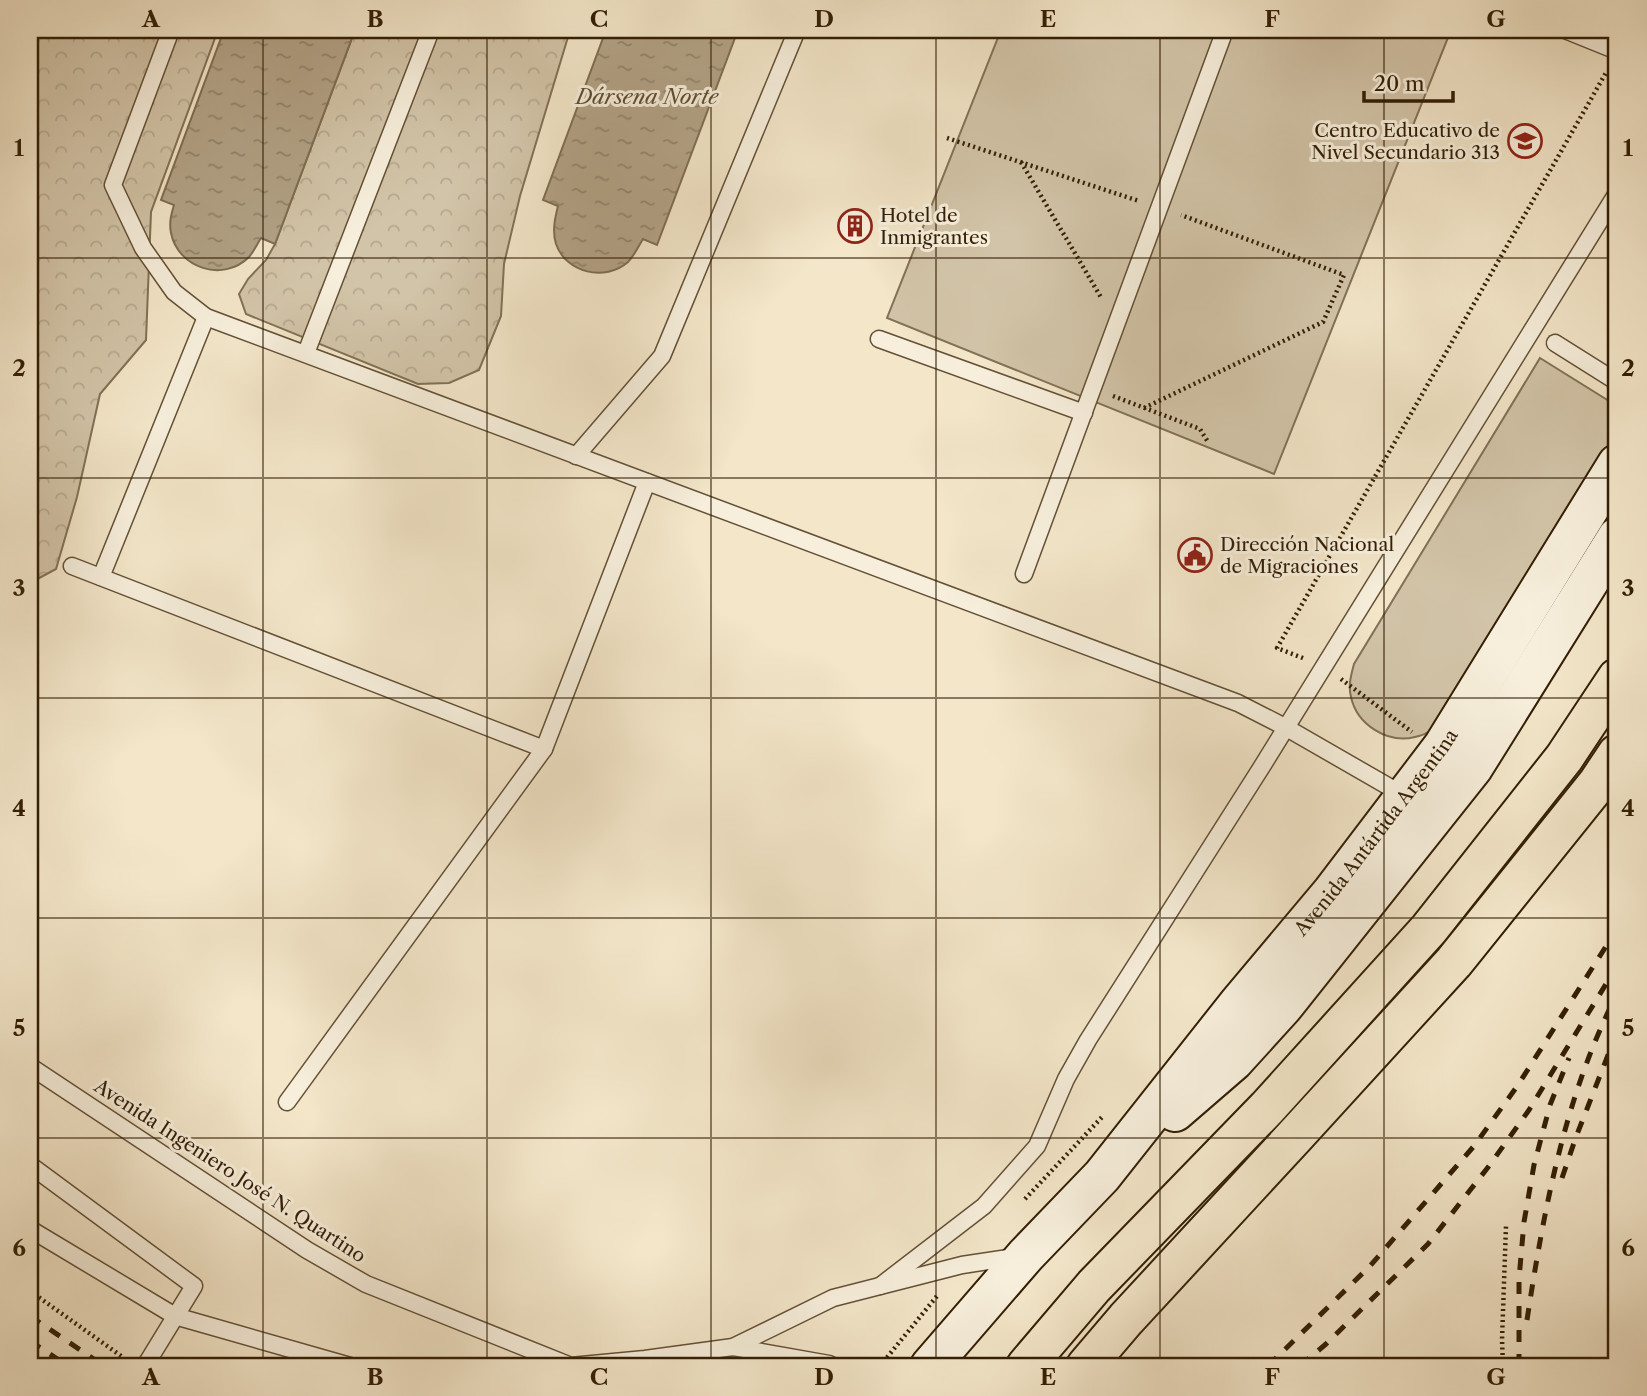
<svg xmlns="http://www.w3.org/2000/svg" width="1647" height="1396" font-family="'Libre Caslon Text',serif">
<defs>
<pattern id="forest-crowns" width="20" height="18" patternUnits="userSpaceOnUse" patternTransform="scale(1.75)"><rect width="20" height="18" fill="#d2c4a8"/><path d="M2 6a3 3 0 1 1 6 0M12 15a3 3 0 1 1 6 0" fill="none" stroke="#b5a88f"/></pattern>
<pattern id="water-ripples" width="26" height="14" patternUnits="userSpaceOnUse" patternTransform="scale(1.75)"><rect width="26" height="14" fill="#b2a286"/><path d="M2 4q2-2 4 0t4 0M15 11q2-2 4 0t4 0" fill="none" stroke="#91836c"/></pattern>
</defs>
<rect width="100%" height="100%" fill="#f3e6c9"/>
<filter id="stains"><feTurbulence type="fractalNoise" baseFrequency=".00286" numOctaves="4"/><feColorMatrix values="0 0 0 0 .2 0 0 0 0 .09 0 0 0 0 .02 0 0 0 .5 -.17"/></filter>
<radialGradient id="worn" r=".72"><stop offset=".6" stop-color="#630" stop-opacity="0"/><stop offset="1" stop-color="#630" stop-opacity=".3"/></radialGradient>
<!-- green -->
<g fill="#d2c4a8" stroke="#827156" stroke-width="2">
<polygon points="1001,30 1451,30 1274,474 887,318"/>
<path d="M 1540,358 L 1617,406 L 1617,438 L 1444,720 C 1435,728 1427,735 1415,737 C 1388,744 1357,725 1351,697 C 1348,686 1351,675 1354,664 Z"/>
</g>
<!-- forest -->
<g fill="url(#forest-crowns)" stroke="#827156" stroke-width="2">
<polygon points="30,30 218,30 151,212 146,340 100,394 77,497 56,569 30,583"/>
<polygon points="355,30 567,30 568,37 520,196 504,264 501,316 479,370 449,383 418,384 246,314 239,294 248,279 266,260 275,244"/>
</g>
<!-- water -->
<g fill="url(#water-ripples)" stroke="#7f6d52" stroke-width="2">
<path d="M 224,30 L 355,30 L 275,244 L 261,238 C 257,244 254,251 249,257 C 223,283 178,268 171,233 C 169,223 171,215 174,205 L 161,200 Z"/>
<path d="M 606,30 L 738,30 L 657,245 L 643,239 C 638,247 634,256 628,262 C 605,282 566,273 556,244 C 552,231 555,218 558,206 L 543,200 Z"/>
</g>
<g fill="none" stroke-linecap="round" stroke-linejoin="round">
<!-- lane casing -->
<g stroke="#635036" stroke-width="19">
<g id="lane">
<polyline points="171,30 113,185 143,248 174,292 206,317 1238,703 1285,727 1405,796"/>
<polyline points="1565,30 1617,51"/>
<polyline points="879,339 1084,413"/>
<polyline points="1555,343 1617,382"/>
<polyline points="306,353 431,30"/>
<polyline points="576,456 662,356 797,30"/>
<polyline points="72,566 544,749"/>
<polyline points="1024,574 1225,30"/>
<polyline points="101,577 206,317"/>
<polyline points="30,1070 34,1069 307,1250 366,1284 571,1366 645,1359 733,1347 833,1298 962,1265 1015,1257"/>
<polyline points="287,1102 544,749 647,482"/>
<polyline points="30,1165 194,1286 145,1366"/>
<polyline points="30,1229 175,1316 350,1366"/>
<polyline points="880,1286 984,1206 1037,1146 1066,1079 1088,1040 1261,768 1617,193"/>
<polyline points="733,1347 829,1364 833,1366"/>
</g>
</g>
<!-- secondary casing -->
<g stroke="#331e05" stroke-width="42">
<g id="secondary">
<polyline points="1175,1112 1234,1061 1283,1007 1473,768 1617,537"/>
<path id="s1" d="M 930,1366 L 1026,1255 L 1102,1176 L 1238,1004 L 1332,892 L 1443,746 L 1617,464"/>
</g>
</g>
<!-- highway casing -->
<g stroke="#331e05" stroke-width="42">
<g id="highway">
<polyline points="1026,1366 1094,1286 1267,1108 1429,929 1564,758 1617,678"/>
<polyline points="1086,1366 1126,1319 1295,1136 1454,962 1597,784 1617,754"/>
</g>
</g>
<!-- path -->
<g stroke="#331e05" stroke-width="4.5" stroke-dasharray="2 3.5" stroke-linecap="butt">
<polyline points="947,138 1139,201"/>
<polyline points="1021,162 1102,299"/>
<polyline points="1113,396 1200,429 1208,442"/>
<polyline points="1144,408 1323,322 1344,275 1181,215"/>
<polyline points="1303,658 1277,648 1607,71"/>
<polyline points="1341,679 1412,732"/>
<polyline points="1025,1199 1103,1116"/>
<polyline points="30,1291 124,1358"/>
<polyline points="880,1366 937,1296"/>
<polyline points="1503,1366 1502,1340 1506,1226"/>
</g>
<!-- lane -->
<use href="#lane" stroke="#f7efdc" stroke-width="16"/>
<!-- secondary -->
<use href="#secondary" stroke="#f7efdc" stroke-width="38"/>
<!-- highway -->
<use href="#highway" stroke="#f3e6c9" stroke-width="38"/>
<!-- rail -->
<g stroke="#331e05" stroke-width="5" stroke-dasharray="12 12" stroke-linecap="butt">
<polyline points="1562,1178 1576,1137 1617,1032"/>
<polyline points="30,1316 104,1366"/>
<path d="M 1527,1320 C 1544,1209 1565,1095 1617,994"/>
<polyline points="30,1341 68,1366"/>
<polyline points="1268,1366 1370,1266 1474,1146 1518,1085 1617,929"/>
<polyline points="1300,1366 1326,1344 1428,1244 1489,1166 1529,1110 1617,966"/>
<polyline points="1519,1366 1519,1279 1524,1222 1534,1165 1550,1105 1569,1058"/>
</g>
</g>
<!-- grid -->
<path fill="none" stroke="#331e05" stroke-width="2" stroke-opacity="0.55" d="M 263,30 L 263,1366M 487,30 L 487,1366M 711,30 L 711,1366M 936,30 L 936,1366M 1160,30 L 1160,1366M 1384,30 L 1384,1366M 30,258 L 1617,258M 30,478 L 1617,478M 30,698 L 1617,698M 30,918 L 1617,918M 30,1138 L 1617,1138"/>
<!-- icons -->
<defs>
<g id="school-ring" transform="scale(1.75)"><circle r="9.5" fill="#f7efdc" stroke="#8f2418" stroke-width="1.5"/><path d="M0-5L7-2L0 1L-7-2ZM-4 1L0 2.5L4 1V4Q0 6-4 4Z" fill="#8f2418"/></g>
<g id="building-ring" transform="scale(1.75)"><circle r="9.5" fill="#f7efdc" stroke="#8f2418" stroke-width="1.5"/><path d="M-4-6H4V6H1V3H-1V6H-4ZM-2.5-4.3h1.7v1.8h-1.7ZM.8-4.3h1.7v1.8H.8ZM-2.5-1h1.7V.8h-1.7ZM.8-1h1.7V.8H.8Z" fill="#8f2418"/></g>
<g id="civic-ring" transform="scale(1.75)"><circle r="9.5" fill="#f7efdc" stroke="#8f2418" stroke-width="1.5"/><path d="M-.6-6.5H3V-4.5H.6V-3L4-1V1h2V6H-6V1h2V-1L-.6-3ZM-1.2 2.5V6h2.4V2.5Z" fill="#8f2418"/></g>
</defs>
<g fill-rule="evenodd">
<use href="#school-ring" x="1525" y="141"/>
<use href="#building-ring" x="855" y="226"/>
<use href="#civic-ring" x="1195" y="555"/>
</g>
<g text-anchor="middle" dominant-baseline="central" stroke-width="6" stroke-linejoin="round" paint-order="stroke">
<!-- poi labels -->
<g font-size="19" fill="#331e05" stroke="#f7efdc" text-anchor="start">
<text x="1500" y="130" text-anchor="end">Centro Educativo de<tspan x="1500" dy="22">Nivel Secundario 313</tspan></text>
<text x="880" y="215">Hotel de<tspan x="880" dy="22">Inmigrantes</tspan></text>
<text x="1220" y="544">Dirección Nacional<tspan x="1220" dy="22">de Migraciones</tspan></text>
</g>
<!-- street labels -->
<g font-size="19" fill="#331e05" stroke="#f7efdc">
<text stroke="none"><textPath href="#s1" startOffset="696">Avenida Antártida Argentina</textPath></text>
<text transform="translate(230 1171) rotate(33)">Avenida Ingeniero José N. Quartino</text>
</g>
<!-- water labels -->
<g font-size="21" font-style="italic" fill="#5f4c32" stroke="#f7efdc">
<text x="647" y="96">Dársena Norte</text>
</g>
</g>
<!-- margin -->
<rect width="1647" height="1396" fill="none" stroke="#f3e6c9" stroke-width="77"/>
<!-- scale -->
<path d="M1364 91v10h89v-10" fill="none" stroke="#331e05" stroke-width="3.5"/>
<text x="1374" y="91" font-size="21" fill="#331e05" stroke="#f7efdc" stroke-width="5" paint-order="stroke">20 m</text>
<rect x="38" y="38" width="1570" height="1320" fill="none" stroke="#331e05" stroke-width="2.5"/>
<g font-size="23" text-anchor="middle" font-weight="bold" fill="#331e05">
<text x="151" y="27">A</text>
<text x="375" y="27">B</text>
<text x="599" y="27">C</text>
<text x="824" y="27">D</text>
<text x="1048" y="27">E</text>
<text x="1272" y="27">F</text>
<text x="1496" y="27">G</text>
<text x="19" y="156">1</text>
<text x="1628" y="156">1</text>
<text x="19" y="376">2</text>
<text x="1628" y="376">2</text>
<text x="19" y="596">3</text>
<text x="1628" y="596">3</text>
<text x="19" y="816">4</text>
<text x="1628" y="816">4</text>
<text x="19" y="1036">5</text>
<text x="1628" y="1036">5</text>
<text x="19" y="1256">6</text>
<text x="1628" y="1256">6</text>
<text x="151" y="1385">A</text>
<text x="375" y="1385">B</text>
<text x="599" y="1385">C</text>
<text x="824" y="1385">D</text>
<text x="1048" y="1385">E</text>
<text x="1272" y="1385">F</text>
<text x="1496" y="1385">G</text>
</g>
<rect width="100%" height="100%" filter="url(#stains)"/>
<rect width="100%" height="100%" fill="url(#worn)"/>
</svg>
